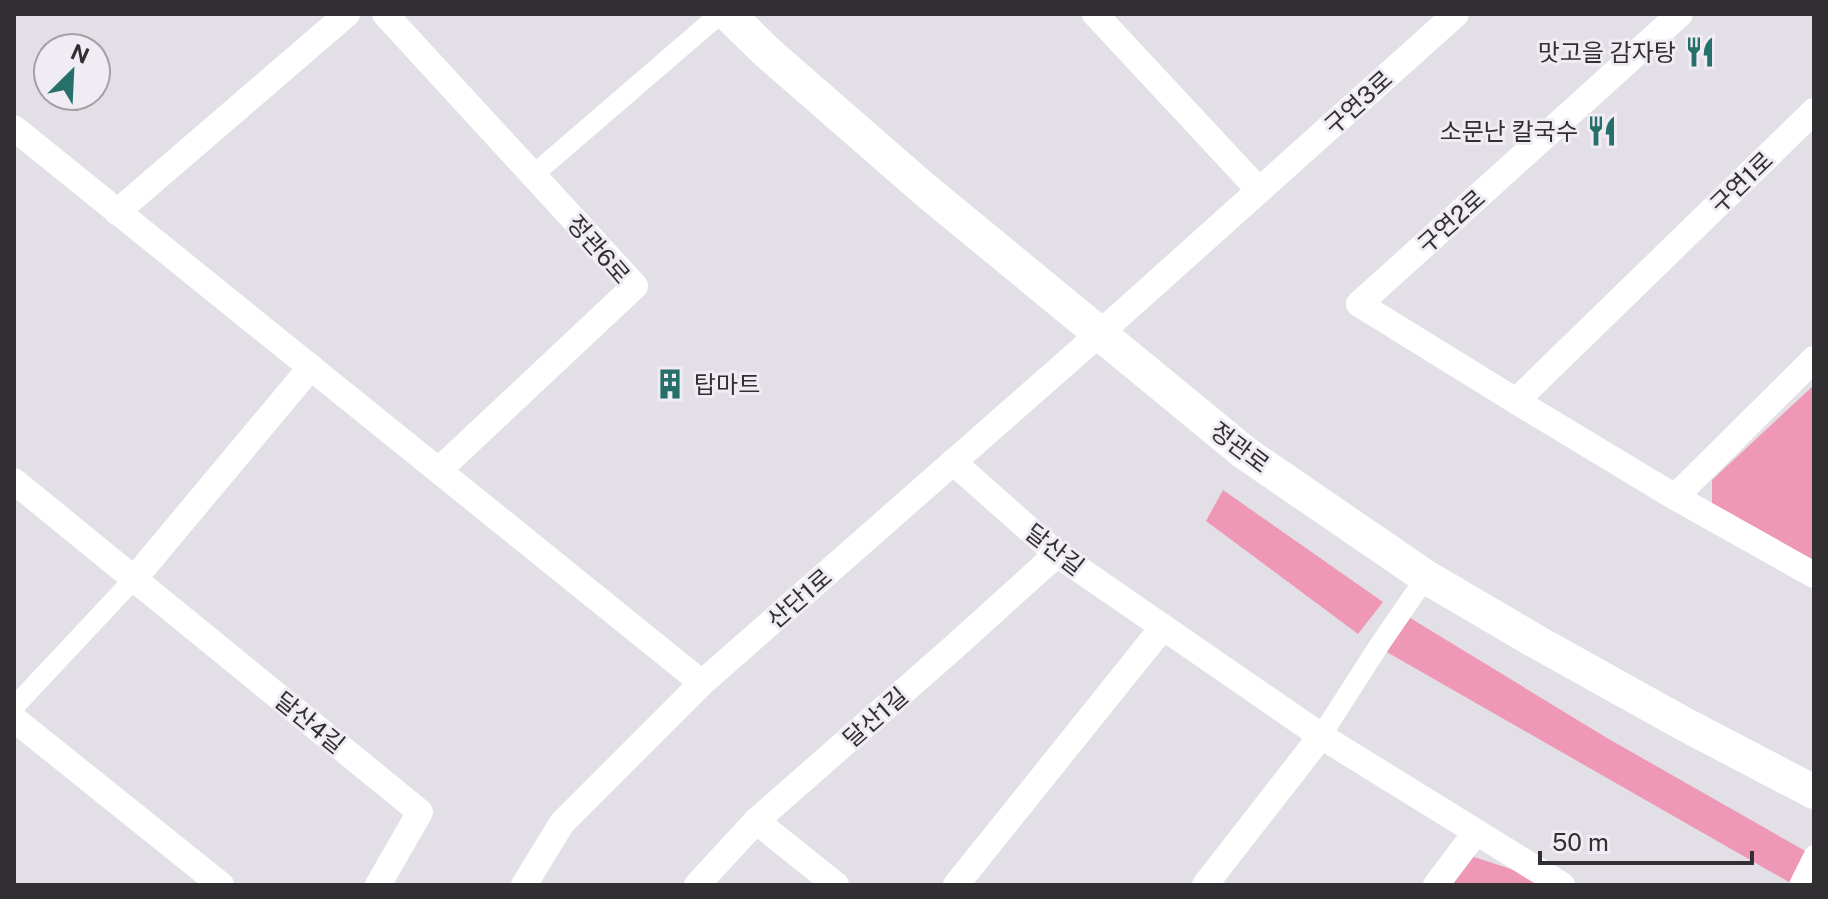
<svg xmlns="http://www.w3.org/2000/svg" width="1828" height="899" font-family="'Public Sans','Noto Sans KR',sans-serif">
<rect width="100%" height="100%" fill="#e3dfe7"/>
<!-- green -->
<g fill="#ee98b6">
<polygon points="1814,385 1814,568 1712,511 1712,480"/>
<polygon points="1223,490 1383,602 1358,634 1206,521"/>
<polygon points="1402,613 1607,738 1814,856 1814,885 1794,885 1378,647"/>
<polygon points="1471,856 1523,873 1544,885 1448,885"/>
</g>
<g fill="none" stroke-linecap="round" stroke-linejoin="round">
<!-- pedestrian -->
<g stroke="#fff" stroke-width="20">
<polyline points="533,175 720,14"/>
<polyline points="14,707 134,579"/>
<polyline points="1321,736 1378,647 1426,577"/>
<polyline points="1799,885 1814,855"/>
</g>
<!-- minor -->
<g stroke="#fff" stroke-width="26">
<polyline points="385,14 635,286 439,470"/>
<polyline points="1095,14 1259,190"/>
<polyline points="1680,14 1359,304 1516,401 1814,111"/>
<polyline points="14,128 702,683"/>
<polyline points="117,212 347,14"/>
<polyline points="1516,401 1675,497 1814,359"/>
<polyline points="953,462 1057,554 1321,736 1562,885"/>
<polyline points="14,481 420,812 378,885"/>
<polyline points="1675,497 1814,575"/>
<polyline points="134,579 311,367"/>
<polyline points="14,719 221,885"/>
<polyline points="756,821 836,885"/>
<polyline points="524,885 562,823 702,683 1099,334 1456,14"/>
<polyline points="697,885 756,821 953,648 1057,554"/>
<polyline points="956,885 1163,627"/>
<polyline points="1205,885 1321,736"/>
<polyline points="1436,885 1476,832"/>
</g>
<!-- tertiary -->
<polyline stroke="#fff" stroke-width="34" points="728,14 768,53 924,189 1245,453 1426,577 1535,641 1684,724 1814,792"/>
</g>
<!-- icons -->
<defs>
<g id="restaurant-bare" transform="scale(2.4)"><path d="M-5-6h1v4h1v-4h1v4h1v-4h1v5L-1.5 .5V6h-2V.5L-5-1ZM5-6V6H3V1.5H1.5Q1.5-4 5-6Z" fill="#266f6a" stroke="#f0ecf4" stroke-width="2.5" paint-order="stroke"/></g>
<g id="building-bare" transform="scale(2.4)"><path d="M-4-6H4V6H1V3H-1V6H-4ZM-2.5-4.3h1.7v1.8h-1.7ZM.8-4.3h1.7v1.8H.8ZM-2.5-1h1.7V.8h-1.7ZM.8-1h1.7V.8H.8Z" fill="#266f6a" stroke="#f0ecf4" stroke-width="2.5" paint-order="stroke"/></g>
</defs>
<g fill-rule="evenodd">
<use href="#restaurant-bare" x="1700" y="52"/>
<use href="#restaurant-bare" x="1602" y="131"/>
<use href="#building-bare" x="670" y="384"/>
</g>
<g text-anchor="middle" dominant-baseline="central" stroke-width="6" stroke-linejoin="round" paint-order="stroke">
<!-- poi labels -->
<g font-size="24" fill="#312f32" stroke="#f0ecf4" text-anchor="end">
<text x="1676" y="52">맛고을 감자탕</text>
<text x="1578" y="131">소문난 칼국수</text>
<text x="694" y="384" text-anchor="start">탑마트</text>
</g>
<!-- street labels -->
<g font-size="24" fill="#312f32" stroke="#f0ecf4">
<text transform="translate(1358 102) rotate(-42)">구연3로</text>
<text transform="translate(1741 182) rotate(-44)">구연1로</text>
<text transform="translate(1451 221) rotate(-42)">구연2로</text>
<text transform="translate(599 249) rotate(49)">정관6로</text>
<text transform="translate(1240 447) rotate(37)">정관로</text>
<text transform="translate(1055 549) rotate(38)">달산길</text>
<text transform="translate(799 598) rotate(-41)">산단1로</text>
<text transform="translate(875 717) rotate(-41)">달산1길</text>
<text transform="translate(310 722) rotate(39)">달산4길</text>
</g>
</g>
<!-- border -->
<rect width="1828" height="899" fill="none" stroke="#312f32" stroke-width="32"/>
<!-- north arrow -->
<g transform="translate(72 72) rotate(24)"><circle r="38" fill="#f0ecf4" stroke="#a4a0a6" stroke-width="2"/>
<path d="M0-6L14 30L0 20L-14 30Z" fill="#266f6a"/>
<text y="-12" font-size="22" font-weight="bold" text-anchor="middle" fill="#312f32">N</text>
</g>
<!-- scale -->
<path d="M1540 851v12h212v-12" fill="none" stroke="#312f32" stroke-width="4"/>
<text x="1552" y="851" font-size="24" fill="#312f32" stroke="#f0ecf4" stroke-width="6" paint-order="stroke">50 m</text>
</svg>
